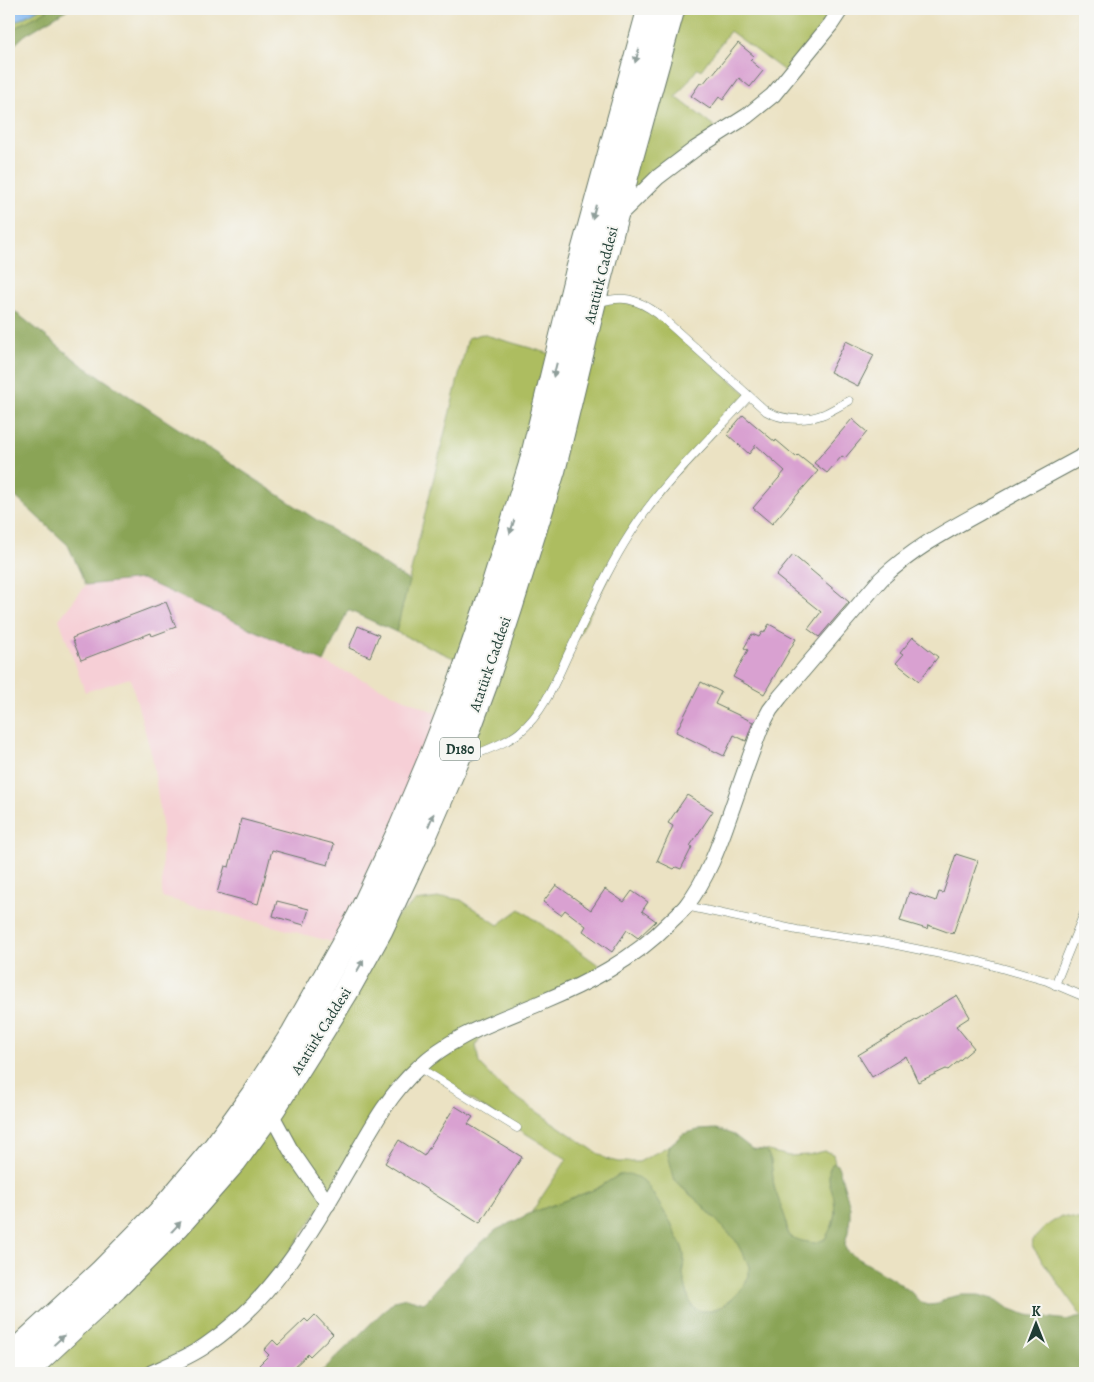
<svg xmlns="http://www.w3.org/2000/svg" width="1094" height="1382" font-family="Alegreya,serif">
<rect width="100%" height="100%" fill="#f6f6f2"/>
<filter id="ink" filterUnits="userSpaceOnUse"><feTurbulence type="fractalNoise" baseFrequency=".02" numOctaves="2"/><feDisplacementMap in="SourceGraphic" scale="10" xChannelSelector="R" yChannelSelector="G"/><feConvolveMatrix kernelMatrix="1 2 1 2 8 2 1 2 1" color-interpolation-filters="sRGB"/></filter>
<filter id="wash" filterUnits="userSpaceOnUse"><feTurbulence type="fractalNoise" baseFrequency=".0096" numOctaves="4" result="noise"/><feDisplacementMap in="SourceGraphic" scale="20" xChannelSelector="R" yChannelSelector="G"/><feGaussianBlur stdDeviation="1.12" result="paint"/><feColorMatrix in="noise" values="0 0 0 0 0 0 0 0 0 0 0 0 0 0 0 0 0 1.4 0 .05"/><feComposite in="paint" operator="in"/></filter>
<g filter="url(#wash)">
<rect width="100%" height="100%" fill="#ebe2c3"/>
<!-- built -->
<polygon fill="#f6cfd6" points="142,579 447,718 344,945 162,897 162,824 152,756 130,678 85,692 59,619 86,585"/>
<!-- green -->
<g fill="#adbd60" stroke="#667d4a">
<path d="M 39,9 L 49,9 C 36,18 21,23 9,32 L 9,26 C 18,19 29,15 39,9 Z"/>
<polygon points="672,9 841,9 790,75 730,31 701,70 698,68 676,97 722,132 615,218"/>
<polygon points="608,300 646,306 749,396 664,488 631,533 551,690 519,733 456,762 593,305"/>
<polygon points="482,334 558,356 467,664 396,632 468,338"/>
<polygon points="446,897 461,900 498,925 520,909 607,971 489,1023 476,1045 479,1063 504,1089 606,1159 618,1162 639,1162 670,1145 668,1154 681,1187 700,1203 736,1241 749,1266 749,1276 743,1286 734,1297 721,1307 711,1311 701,1311 694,1308 689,1300 683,1275 684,1254 682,1247 671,1223 646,1183 619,1175 596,1189 531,1213 567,1159 418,1067 249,1310 151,1373 24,1373 380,930 416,901"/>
<path d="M 764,1150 L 789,1156 L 808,1155 L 825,1151 L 833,1154 L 835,1163 L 832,1164 C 831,1169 829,1174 829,1179 C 829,1186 833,1191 834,1197 C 837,1211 833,1240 816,1243 C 813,1244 808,1242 805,1242 C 785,1238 790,1234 785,1219 C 783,1209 778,1200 775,1190 C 771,1177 774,1160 764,1150 Z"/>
<polygon points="1061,1216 1078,1219 1085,1222 1085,1316 1082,1317 1032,1246 1033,1240 1045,1227"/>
</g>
<!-- forest -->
<g fill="#8aa456" stroke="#547045">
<path d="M 49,9 L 68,9 L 25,35 L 9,50 L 9,32 C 21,23 36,18 49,9 Z"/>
<polygon points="9,307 82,365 409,581 396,632 348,610 324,662 142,579 86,585 68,545 9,491"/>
<polygon points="717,1129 734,1135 752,1149 764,1150 768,1154 771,1160 774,1187 786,1220 787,1232 791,1237 802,1241 815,1243 825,1239 833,1224 835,1213 834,1198 830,1185 829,1177 829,1170 832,1164 835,1163 838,1166 840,1172 850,1207 850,1218 848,1232 845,1244 846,1250 854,1256 895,1280 911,1292 919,1301 928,1305 938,1304 947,1298 961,1295 979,1295 997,1300 1008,1308 1027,1315 1068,1320 1085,1316 1085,1373 320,1373 394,1301 406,1298 424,1303 465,1257 496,1230 531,1213 596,1189 619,1175 629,1174 637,1177 646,1183 671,1223 682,1247 684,1254 683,1275 689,1300 694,1308 701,1311 711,1311 721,1307 734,1297 743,1286 749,1276 749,1266 736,1241 700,1203 675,1181 668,1154 670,1145 683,1134 698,1130"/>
</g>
<!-- water -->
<path fill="#85baf3" stroke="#527c94" d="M 9,9 L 39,9 C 29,15 18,19 9,26 Z"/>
<g id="blocks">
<!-- building -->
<g fill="#d9a1d1">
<polygon points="738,43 754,56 750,60 763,71 750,87 739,78 723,100 719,97 710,109 691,96 700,83 703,84 711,74 712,75"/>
<polygon points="846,341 874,355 858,386 830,372"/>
<polygon points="743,415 775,442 776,440 796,457 798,455 818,471 772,524 753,508 785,471 756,445 749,454 727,434"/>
<polygon points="852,419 867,432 845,458 842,456 827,473 814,463"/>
<polygon points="793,555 849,602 819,637 808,629 821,612 776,576"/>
<polygon points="166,602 176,627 152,636 151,633 81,660 72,638"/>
<polygon points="769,624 796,639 764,694 733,677 748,650 744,648 752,634 759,637 762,632 764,633"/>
<polygon points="358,626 379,635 370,657 349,648"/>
<polygon points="913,637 938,657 919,681 896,663 903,655 900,653"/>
<polygon points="701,682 721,692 715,704 753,722 746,741 734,735 724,756 676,732"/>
<polygon points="687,795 713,811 690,846 692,847 681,869 676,867 674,869 657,861 673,826 668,823"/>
<polygon points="241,819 334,844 328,865 272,850 258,904 217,893 225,866 229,867"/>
<polygon points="956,854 978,861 953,934 928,925 927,929 900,921 909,892 936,901 939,892 943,893"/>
<polygon points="556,885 591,910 605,889 624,902 632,891 648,902 642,911 656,921 638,938 627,930 612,952 583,931 586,926 565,910 561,915 543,902"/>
<polygon points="277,901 309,909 304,925 273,916"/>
<polygon points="957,995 970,1017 956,1026 974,1048 948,1070 946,1069 918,1082 906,1056 872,1077 858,1055"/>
<polygon points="455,1106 473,1117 468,1124 522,1157 480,1223 385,1163 399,1140 424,1156"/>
<polygon points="315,1315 333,1334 310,1356 308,1354 288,1373 267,1373 259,1365 269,1355 264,1350 273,1340 278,1345 305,1319 308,1322"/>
</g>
</g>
</g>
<g filter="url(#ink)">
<use href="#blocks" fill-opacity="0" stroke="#676" stroke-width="1"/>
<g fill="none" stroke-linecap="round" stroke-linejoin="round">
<!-- service casing -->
<g stroke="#676" stroke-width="9">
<g id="service">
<path d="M 597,303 C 623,295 636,298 658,314 L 766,411 C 783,421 807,421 824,414 C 833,410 841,405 849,401"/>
<path d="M 462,760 C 480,752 506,744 520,732 C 544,712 556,680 569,652 C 589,612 606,571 630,534 C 662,483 709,440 749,396"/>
<polyline points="686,906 797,930 882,942 980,962 1047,981 1085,997"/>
<polyline points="1055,985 1085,911"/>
<polyline points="418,1067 517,1128"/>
</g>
</g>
<!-- minor casing -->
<g stroke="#676" stroke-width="17">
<g id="minor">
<polyline points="618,216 658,177 695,149 747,116 773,95 831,24 841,9"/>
<polyline points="270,1112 290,1149 328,1204"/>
<path d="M 151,1373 C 169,1365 189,1357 205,1346 C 271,1302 310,1234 349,1167 C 369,1132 388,1095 418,1068 C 452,1035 498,1021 540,1003 C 588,983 633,960 669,923 C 675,917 681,912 686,906 C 707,879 719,846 730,814 C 740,785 750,756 761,727 L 770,710 L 780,697 L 881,579 C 913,548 952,528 990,507 C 1022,489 1054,472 1085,455"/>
</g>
</g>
<!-- trunk casing -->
<g stroke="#676" stroke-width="27">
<g id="trunk">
<polyline points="9,1358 101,1273 162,1211 216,1147 253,1096 294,1033 359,918 402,827 433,754 462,679 488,604 531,466 578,272 650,9"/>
<polyline points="24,1373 115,1288 177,1226 234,1161 273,1108 311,1048 345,993 380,930 424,836 456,762 484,686 509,610 553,469 599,278 629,163 672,9"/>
</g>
</g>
<!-- service -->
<use href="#service" stroke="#fff" stroke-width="8"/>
<!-- minor -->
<use href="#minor" stroke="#fff" stroke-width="15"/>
<!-- trunk -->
<use href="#trunk" stroke="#fff" stroke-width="25"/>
</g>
<!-- one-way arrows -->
<defs><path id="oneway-solid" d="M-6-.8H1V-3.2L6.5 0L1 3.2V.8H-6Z" transform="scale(1.25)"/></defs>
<g fill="#8f9e9a">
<use href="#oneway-solid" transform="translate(637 56) rotate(106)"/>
<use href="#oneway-solid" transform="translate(594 212) rotate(105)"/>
<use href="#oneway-solid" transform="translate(555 370) rotate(104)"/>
<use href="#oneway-solid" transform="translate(512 527) rotate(108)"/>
<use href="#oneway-solid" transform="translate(431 820) rotate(-67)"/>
<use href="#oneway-solid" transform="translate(360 966) rotate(-61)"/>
<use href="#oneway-solid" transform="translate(176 1227) rotate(-47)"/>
<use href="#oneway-solid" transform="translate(59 1340) rotate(-43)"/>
</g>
</g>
<g text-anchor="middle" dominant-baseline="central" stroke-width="4" stroke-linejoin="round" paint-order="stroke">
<!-- shield labels -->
<rect fill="#f6f6f2" stroke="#60746d" stroke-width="1" x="440" y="737.5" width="40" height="23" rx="4"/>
<g font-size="14" font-weight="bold" fill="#1f3d34">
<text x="460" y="749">D180</text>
</g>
<!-- street labels -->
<g font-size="15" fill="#1f3d34" stroke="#f6f6f2">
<text transform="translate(601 275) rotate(-76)">Atatürk Caddesi</text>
<text transform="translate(490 664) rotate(-71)">Atatürk Caddesi</text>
<text transform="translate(321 1031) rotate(-58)">Atatürk Caddesi</text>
</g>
</g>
<!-- margin -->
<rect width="1094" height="1382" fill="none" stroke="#f6f6f2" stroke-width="30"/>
<!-- north arrow -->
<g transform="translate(1036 1324)" stroke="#f6f6f2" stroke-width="4" paint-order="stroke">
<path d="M0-4L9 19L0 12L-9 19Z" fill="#1f3d34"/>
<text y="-8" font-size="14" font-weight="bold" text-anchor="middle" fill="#1f3d34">K</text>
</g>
</svg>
